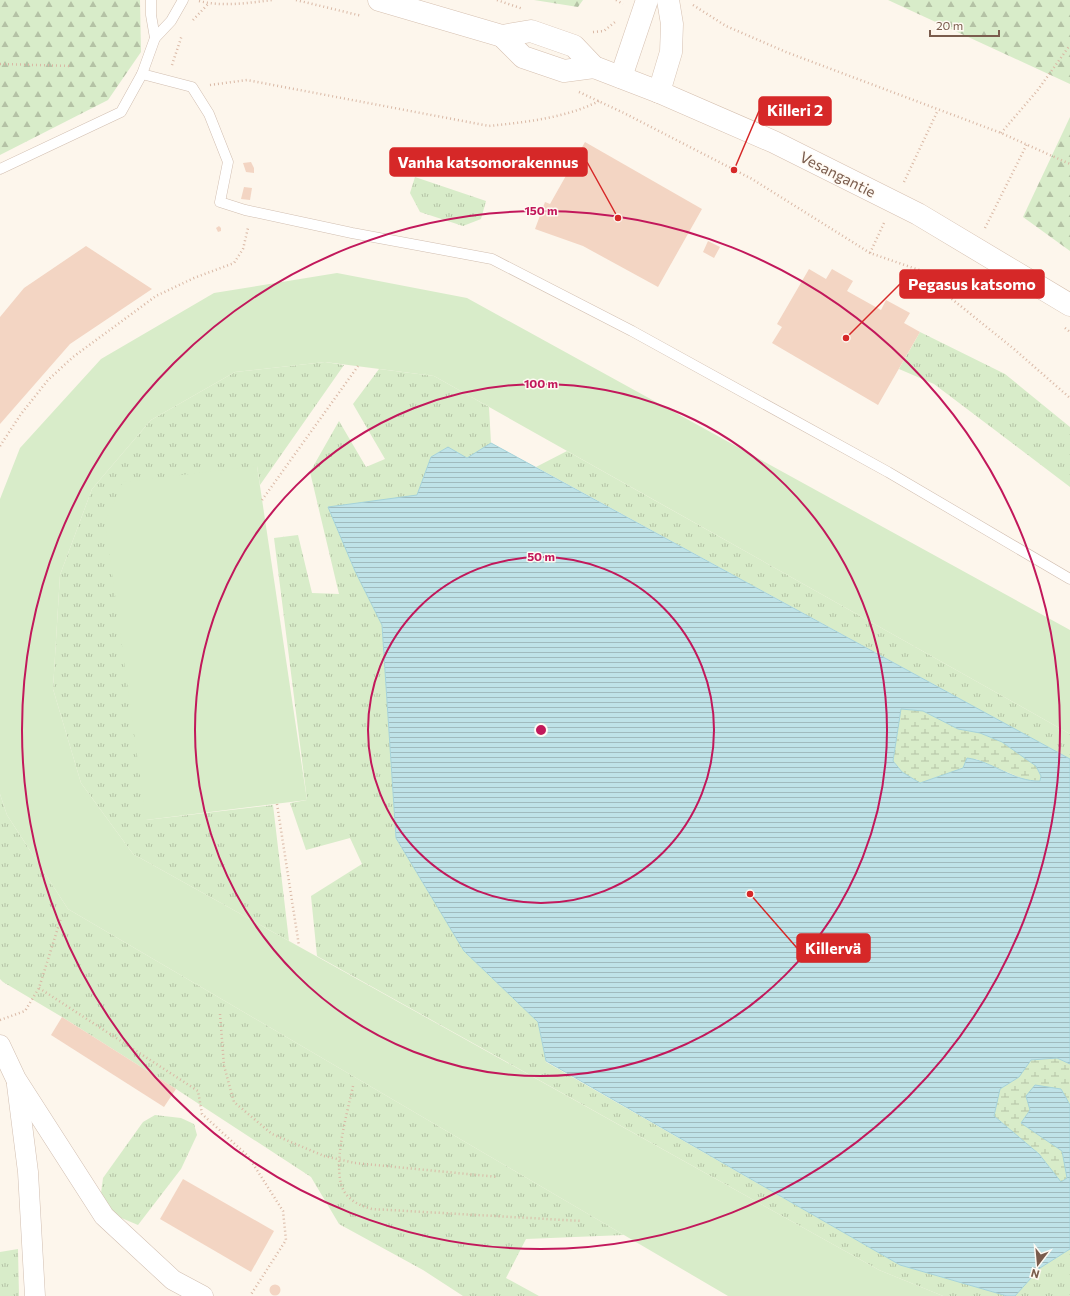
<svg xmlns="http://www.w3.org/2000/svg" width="1070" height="1296" font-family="Commissioner,sans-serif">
<defs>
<pattern id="grass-tufts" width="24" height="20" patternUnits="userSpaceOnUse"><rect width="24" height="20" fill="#d8ecc9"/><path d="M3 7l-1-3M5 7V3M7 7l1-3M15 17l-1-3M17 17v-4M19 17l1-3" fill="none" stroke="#b4c2a5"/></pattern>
<pattern id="forest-firs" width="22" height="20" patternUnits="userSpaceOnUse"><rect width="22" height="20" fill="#d8ecc9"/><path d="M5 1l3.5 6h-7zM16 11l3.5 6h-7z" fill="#b4c2a5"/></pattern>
<pattern id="wetland-marsh" width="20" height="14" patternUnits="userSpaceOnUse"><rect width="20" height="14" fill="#d8ecc9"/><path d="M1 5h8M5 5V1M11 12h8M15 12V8" fill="none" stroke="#b4c2a5"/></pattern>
<pattern id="water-rules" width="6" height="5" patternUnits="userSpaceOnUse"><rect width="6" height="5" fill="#bfe3e8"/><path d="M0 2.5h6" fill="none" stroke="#a0bbbe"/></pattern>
</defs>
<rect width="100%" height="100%" fill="#fdf6ec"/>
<!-- grass -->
<g fill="url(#grass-tufts)">
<polygon points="415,177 486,201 481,219 463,226 420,212 410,193"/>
<polygon points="920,332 1005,374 1070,427 1070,487 934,384 899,369"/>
<polygon points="325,362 344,365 260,485 257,466 146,820 273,805 289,941 133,854 81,783 53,689 60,575 92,489 151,420 235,372"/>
<polygon points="379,369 434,376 489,407 491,443 467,459 448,447 431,457 417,495 382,625 396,838 464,951 538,1022 546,1062 900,1265 1007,1296 943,1296 879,1270 317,956 311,896 362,864 350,838 306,850 290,803 307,800 274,538 298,535 312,593 339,594 310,472 339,421 366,467 385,459 353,404"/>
<polygon points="567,451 1070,734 1070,759 536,467"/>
<polygon points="0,794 7,815 68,909 624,1235 526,1239 506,1278 539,1296 463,1296 423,1270 339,1224 311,1177 176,1089 62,1017 3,982 0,979"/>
<polygon points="155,1115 181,1118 194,1124 197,1135 181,1169 138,1225 119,1217 100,1201 103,1178 143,1122"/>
<polygon points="18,1249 19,1296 0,1296 0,1252"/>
<polygon points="1070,1249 1070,1296 1015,1296 1040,1268"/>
</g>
<!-- forest -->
<g fill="url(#forest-firs)">
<polygon points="0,0 140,0 141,52 108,100 0,155"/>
<polygon points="534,0 583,0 578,7"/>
<polygon points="888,0 1070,0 1070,84"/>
<polygon points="1070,117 1070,251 1023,217"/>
</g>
<!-- wetland -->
<g fill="url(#wetland-marsh)">
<polygon points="901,708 923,711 958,729 980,733 1002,742 1036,766 1041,776 1040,781 1026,780 976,759 963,768 920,783 902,772 893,761"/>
<polygon points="1057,1058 1070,1064 1070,1105 1061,1089 1030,1110 1021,1123 1062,1151 1067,1178 1061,1183 1039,1154 994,1116 1000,1089 1019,1077 1031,1060"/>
</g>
<!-- pitch -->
<g fill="#d8ecc9">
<polygon points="337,273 467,298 1070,630 1070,734 434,376 325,362 235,372 151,420 92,489 60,575 53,689 81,783 133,854 879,1270 943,1296 728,1296 68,909 7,815 0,794 0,499 20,448 101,359 214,293"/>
<polygon points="257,466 307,800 146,820 105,522 123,482"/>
</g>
<!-- water -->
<path fill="url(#water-rules)" stroke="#a5d3da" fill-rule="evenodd" d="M 491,443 L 1070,759 L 1070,1064 L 1057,1058 L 1031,1060 L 1019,1077 L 1000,1089 L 994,1116 L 1039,1154 L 1061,1182 L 1067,1178 L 1062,1151 L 1021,1123 L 1030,1110 L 1026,1096 L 1035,1085 L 1061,1089 L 1070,1105 L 1070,1249 L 1040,1268 L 1015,1296 L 1007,1296 L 900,1265 L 546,1061 L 538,1022 L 464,951 L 396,838 L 382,625 L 355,571 L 328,507 L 417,495 L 431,457 L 448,447 L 467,458 ZM 901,709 L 923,711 L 958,729 L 980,733 L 1002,742 L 1036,766 L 1041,776 L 1040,781 C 1014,782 992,761 967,758 L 963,768 L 920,783 L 902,772 L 893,761 Z"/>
<!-- building -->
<g fill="#f3d5c3">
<polygon points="585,142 702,209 658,287 583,246 535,229 545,202 550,204"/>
<polygon points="251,162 254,168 254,173 246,172 243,163"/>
<polygon points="244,187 252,188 250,200 241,199"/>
<polygon points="219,226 221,228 221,231 218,232 216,228"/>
<polygon points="708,241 720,247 714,258 703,252"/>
<polygon points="86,246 152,289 70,344 0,424 0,317 24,288"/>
<polygon points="809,269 826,279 832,269 853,281 847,291 881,310 886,300 910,313 904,323 920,332 878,405 772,343 782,327 777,324"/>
<polygon points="62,1017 176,1089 164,1107 51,1035"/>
<polygon points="183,1179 274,1231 251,1272 160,1219"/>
<circle cx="275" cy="1290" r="5.5"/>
</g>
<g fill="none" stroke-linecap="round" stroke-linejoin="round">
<!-- lane casing -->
<g stroke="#d1beb0" stroke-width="11">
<g id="lane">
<polyline points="151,0 151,15 155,38"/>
<polyline points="142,74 192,87 209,114 228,162 220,202 245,210 352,233 492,259 632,331 888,472 1070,579"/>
<polyline points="0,169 121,112 142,74 155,38 171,21 183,0"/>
</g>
</g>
<!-- street casing -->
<g stroke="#d1beb0" stroke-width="21">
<g id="street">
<polyline points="0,1045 16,1079 104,1216 173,1280 203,1296"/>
<polyline points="17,1085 28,1172 35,1296"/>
</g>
</g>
<!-- secondary casing -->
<g stroke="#d6c0b0" stroke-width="23">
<g id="secondary">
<polyline points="379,0 502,36 531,31 574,46 594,67 659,92 774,142 918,214 1070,305"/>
<polyline points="502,36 523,57 564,71 594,67"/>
<polyline points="621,77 647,0"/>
<polyline points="659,92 671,52 672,24 668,0"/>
</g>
</g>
<!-- path -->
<g stroke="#d9b8a5" stroke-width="2.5" stroke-dasharray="1 3" stroke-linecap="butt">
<polyline points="296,0 362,16"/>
<polyline points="497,0 523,9"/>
<polyline points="616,0 623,4"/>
<path d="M 199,1 C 223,7 248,3 272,0"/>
<polyline points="693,5 726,26 786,52 1001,133 1070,164"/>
<polyline points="193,20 209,3"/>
<polyline points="593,32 604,31 615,22"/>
<polyline points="0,64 72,66"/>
<polyline points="172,65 182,35"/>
<path d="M 210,85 L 247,80 L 489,126 C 526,122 566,118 599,101"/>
<polyline points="579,92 624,113 752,179 870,253 922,271 997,289"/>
<polyline points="1001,133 1037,91 1070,45"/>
<polyline points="904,182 938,110"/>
<polyline points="985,228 1027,144"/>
<polyline points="870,253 884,223"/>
<polyline points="923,271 942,291 1014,349 1070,398"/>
<polyline points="1065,328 1070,332"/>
<polyline points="0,446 21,414 48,380 73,357 156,296 194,278 234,263 243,249 248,228"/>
<polyline points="262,500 358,366"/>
<polyline points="277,804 299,946"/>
<polyline points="39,988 198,1091 202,1114 248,1156 283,1211 286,1240 250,1296"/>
<polyline points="220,1014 224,1066 234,1102 272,1134 324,1156"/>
<polyline points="0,1020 25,1011 39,988 61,918"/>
<path d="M 353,1086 C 348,1111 329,1173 346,1194 C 353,1203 362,1206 372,1209 L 582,1221"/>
<polyline points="355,1163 498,1177"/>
</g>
<!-- lane -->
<use href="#lane" stroke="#fff" stroke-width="10"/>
<!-- street -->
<use href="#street" stroke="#fff" stroke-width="20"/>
<!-- secondary -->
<use href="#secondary" stroke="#fff" stroke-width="22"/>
<!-- path-bridge -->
<polyline stroke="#d9b8a5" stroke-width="2.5" stroke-dasharray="1 3" stroke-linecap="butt" points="324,1156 355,1163"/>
</g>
<!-- distance rings -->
<g fill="none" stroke="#c2185b" stroke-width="2">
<circle cx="541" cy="730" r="173"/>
<circle cx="541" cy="730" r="346"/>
<circle cx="541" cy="730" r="519"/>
</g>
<g text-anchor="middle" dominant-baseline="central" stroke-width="3" stroke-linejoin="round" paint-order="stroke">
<!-- street labels -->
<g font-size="15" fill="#7a5c4d" stroke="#fffaf3">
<text transform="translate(838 174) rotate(27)">Vesangantie</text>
</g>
</g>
<circle cx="541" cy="730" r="6" fill="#c2185b" stroke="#fffaf3" stroke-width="2"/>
<g font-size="12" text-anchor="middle" font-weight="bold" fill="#c2185b" stroke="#fffaf3" stroke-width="3" stroke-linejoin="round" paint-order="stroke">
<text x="541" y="215">150 m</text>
<text x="541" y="388">100 m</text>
<text x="541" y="561">50 m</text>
</g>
<!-- callouts -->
<path fill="none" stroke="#d62828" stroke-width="1.5" d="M734 170L759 111M618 218L587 162M846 338L900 284M750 894L797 948"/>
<g fill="#d62828" stroke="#fffaf3" stroke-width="1.5">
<circle cx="734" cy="170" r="4"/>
<circle cx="618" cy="218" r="4"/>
<circle cx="846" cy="338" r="4"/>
<circle cx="750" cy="894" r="4"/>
</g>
<g fill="#d62828" stroke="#d62828" stroke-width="1.5">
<rect x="759" y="97" width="72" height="28" rx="4"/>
<rect x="390" y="148" width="197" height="28" rx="4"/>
<rect x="900" y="270" width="144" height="28" rx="4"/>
<rect x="797" y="934" width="73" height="28" rx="4"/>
</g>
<g font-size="16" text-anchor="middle" font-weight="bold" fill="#fff">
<text x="795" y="116">Killeri 2</text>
<text x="488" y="168">Vanha katsomorakennus</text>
<text x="972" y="290">Pegasus katsomo</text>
<text x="833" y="954">Killervä</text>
</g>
<!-- north arrow -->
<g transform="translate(1038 1264) rotate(196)" stroke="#fffaf3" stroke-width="3" paint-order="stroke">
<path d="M0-3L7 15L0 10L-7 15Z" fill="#7a5c4d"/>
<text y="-6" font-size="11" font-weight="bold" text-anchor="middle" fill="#7a5c4d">N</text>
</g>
<!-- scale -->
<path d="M930 30v6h69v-6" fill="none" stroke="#7a5c4d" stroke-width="2"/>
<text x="936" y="30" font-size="12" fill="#7a5c4d" stroke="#fffaf3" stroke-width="3" paint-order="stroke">20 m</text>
</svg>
